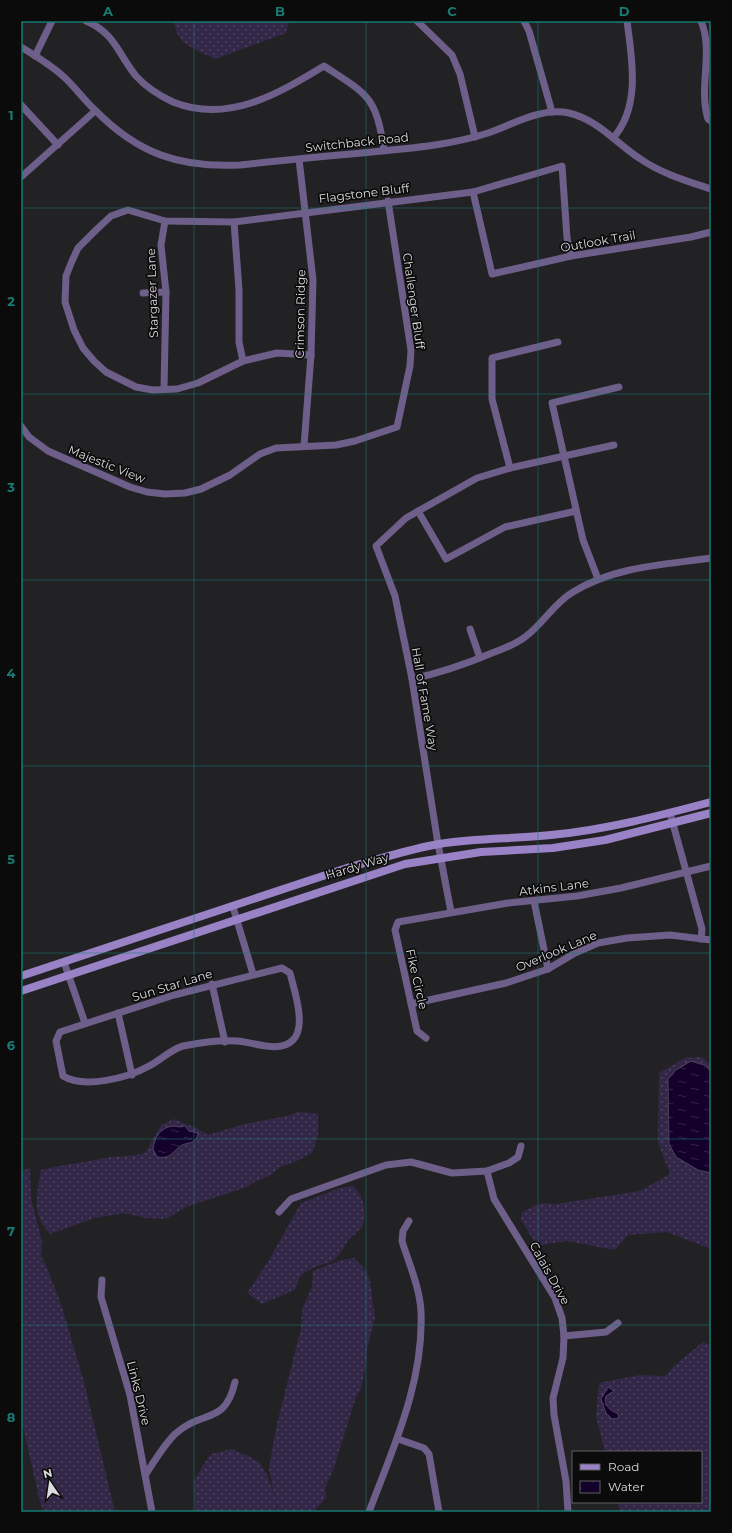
<svg xmlns="http://www.w3.org/2000/svg" width="732" height="1533" font-family="Montserrat,sans-serif">
<defs>
<pattern id="grass-dots" width="8" height="8" patternUnits="userSpaceOnUse"><rect width="8" height="8" fill="#332748"/><path d="M2 2h.1M6 6h.1" fill="none" stroke="#504662" stroke-width="1.8" stroke-linecap="round"/></pattern>
<pattern id="water-ripples" width="26" height="14" patternUnits="userSpaceOnUse"><rect width="26" height="14" fill="#13002b"/><path d="M2 4q2-2 4 0t4 0M15 11q2-2 4 0t4 0" fill="none" stroke="#352549"/></pattern>
</defs>
<rect width="100%" height="100%" fill="#222124"/>
<!-- grass -->
<g fill="url(#grass-dots)">
<path d="M 174,21 L 289,21 L 286,33 L 215,59 C 196,49 176,45 174,21 Z"/>
<polygon points="702,1057 711,1065 711,1249 667,1232 628,1235 615,1250 567,1241 537,1246 521,1220 522,1212 541,1203 556,1204 640,1191 670,1174 658,1143 659,1073 685,1058"/>
<path d="M 298,1112 L 318,1114 L 318,1135 L 312,1153 L 295,1162 L 280,1167 L 269,1176 L 254,1182 L 247,1187 L 186,1207 L 166,1219 L 145,1218 L 124,1213 L 95,1218 L 50,1234 C 31,1214 37,1195 41,1170 C 61,1165 80,1163 99,1159 C 114,1156 130,1157 145,1153 L 161,1125 L 174,1119 L 196,1128 L 208,1135 L 244,1124 L 287,1116 Z"/>
<polygon points="30,1168 31,1199 42,1241 41,1256 46,1265 62,1307 84,1382 115,1512 44,1512 40,1502 21,1418 21,1171"/>
<path d="M 353,1186 C 363,1194 368,1213 362,1226 C 359,1232 351,1236 347,1242 C 343,1248 341,1254 335,1259 C 325,1266 310,1266 301,1276 C 298,1279 297,1286 295,1290 L 262,1304 L 247,1293 L 269,1260 L 301,1203 L 340,1188 Z"/>
<polygon points="354,1258 363,1267 370,1280 375,1318 367,1349 366,1366 361,1388 356,1397 334,1468 325,1488 326,1498 316,1509 316,1512 278,1512 276,1503 277,1512 195,1512 194,1481 202,1467 211,1454 231,1449 246,1455 259,1462 268,1477 274,1495 269,1468 276,1428 301,1328 302,1309 312,1287 313,1271 341,1260"/>
<polygon points="703,1342 711,1346 711,1512 620,1512 618,1502 701,1502 701,1452 605,1452 596,1417 599,1383 640,1375 665,1376 675,1365"/>
</g>
<!-- water -->
<g fill="url(#water-ripples)" stroke="#4f4261">
<polygon points="691,1061 707,1066 711,1073 711,1173 698,1170 676,1157 669,1144 668,1079 676,1070"/>
<path d="M 174,1126 L 180,1127 L 185,1126 L 189,1131 L 198,1133 C 196,1146 186,1141 179,1147 C 171,1154 169,1159 157,1157 L 153,1149 C 155,1137 160,1127 174,1126 Z"/>
<path d="M 608,1387 L 614,1391 L 606,1396 C 603,1406 610,1410 618,1414 L 619,1418 L 612,1419 L 606,1413 L 601,1399 Z"/>
</g>
<g fill="none" stroke-linecap="round" stroke-linejoin="round">
<!-- street -->
<g stroke="#6d5f89" stroke-width="7">
<path d="M 86,21 C 115,33 118,54 136,76 C 146,87 160,96 173,102 C 228,124 278,94 324,66 C 368,95 376,96 384,150"/>
<polyline points="417,21 452,55 460,74 475,137"/>
<polyline points="524,21 529,31 552,112"/>
<path d="M 701,21 C 714,52 698,87 708,119 L 711,121"/>
<path d="M 21,47 C 36,56 51,65 64,77 C 75,87 84,100 95,110 C 138,154 180,168 240,165 C 284,160 328,156 372,152 C 412,148 451,145 488,133 C 514,124 541,107 569,113 C 598,120 615,142 639,158 C 660,173 687,181 711,189"/>
<polyline points="35,56 52,21"/>
<polyline points="21,105 58,145"/>
<path d="M 613,138 C 641,107 632,59 627,21"/>
<polyline points="299,159 313,280 311,355 304,446"/>
<polyline points="21,177 95,111"/>
<polyline points="473,192 492,274 571,256 691,237 711,232"/>
<polyline points="234,222 239,290 239,342 243,361"/>
<polyline points="143,293 166,292"/>
<polyline points="311,355 277,353 243,361 198,383 177,389 153,390 136,387 106,372 94,361 83,348 74,330 65,302 66,276 72,261 78,248 96,230 111,216 128,210 165,221 234,222 473,192 562,166 567,238 571,256"/>
<polyline points="164,389 166,292 161,245 165,221"/>
<polyline points="21,426 29,437 48,451 130,487 147,492 165,494 185,493 201,489 230,475 260,454 276,448 336,445 355,441 397,427 410,366 411,350 388,201"/>
<polyline points="510,468 492,399 492,358 558,342"/>
<polyline points="418,511 446,559 505,527 576,511"/>
<polyline points="598,579 583,540 552,403 619,387"/>
<polyline points="470,629 480,658"/>
<path d="M 412,679 C 440,673 466,664 492,653 C 503,649 516,644 525,637 C 543,624 554,603 573,592 C 615,566 664,565 711,558"/>
<polyline points="670,813 702,929 701,939"/>
<polyline points="534,901 548,969"/>
<polyline points="233,907 253,974"/>
<polyline points="451,912 438,844 412,679 395,596 376,546 406,518 477,478 510,468 614,445"/>
<polyline points="64,962 85,1023"/>
<path d="M 282,968 L 290,973 C 294,990 307,1026 293,1040 C 279,1054 254,1042 237,1041 C 222,1040 198,1043 183,1046 C 171,1049 160,1061 149,1066 C 128,1078 84,1089 63,1076 L 56,1041 L 60,1032 L 174,995 Z"/>
<polyline points="212,984 225,1042"/>
<polyline points="411,1004 506,983 548,969 575,953 598,943 627,938 670,935 711,940"/>
<polyline points="118,1013 132,1075"/>
<polyline points="426,1038 417,1031 395,930 398,922 508,903 577,896 621,888 711,866"/>
<polyline points="487,1171 494,1199 555,1298 562,1318 564,1336 563,1358 553,1398 554,1415 566,1481 568,1512"/>
<polyline points="279,1212 291,1199 386,1165 411,1162 452,1173 487,1171 509,1163 518,1157 521,1146"/>
<polyline points="102,1280 101,1297 130,1395 152,1512"/>
<polyline points="564,1336 606,1332 618,1323"/>
<polyline points="398,1439 424,1448 429,1454 439,1512"/>
<path d="M 146,1474 C 155,1460 164,1445 175,1434 C 202,1409 225,1426 235,1382"/>
<path d="M 369,1512 C 393,1448 424,1382 421,1312 C 420,1288 409,1264 402,1241 L 403,1231 L 409,1221"/>
</g>
<!-- secondary -->
<g stroke="#9982c5" stroke-width="8">
<path d="M 21,976 L 350,867 C 380,859 409,849 439,844 C 476,838 513,839 551,835 C 605,830 658,816 711,802"/>
<polyline points="21,991 405,864 481,852 553,848 605,840 711,813"/>
</g>
</g>
<!-- grid -->
<path fill="none" stroke="#197b74" stroke-width="1" stroke-opacity="0.55" d="M 194,21 L 194,1512M 366,21 L 366,1512M 538,21 L 538,1512M 21,208 L 711,208M 21,394 L 711,394M 21,580 L 711,580M 21,766 L 711,766M 21,953 L 711,953M 21,1139 L 711,1139M 21,1325 L 711,1325"/>
<g text-anchor="middle" dominant-baseline="central" stroke-width="3.5" stroke-linejoin="round" paint-order="stroke">
<!-- street labels -->
<g font-size="12" fill="#dcdcde" stroke="#0b0b0c">
<text transform="translate(357 142) rotate(-6)">Switchback Road</text>
<text transform="translate(364 193) rotate(-7)">Flagstone Bluff</text>
<text transform="translate(598 241) rotate(-10)">Outlook Trail</text>
<text transform="translate(152 293) rotate(-92)">Stargazer Lane</text>
<text transform="translate(414 301) rotate(82)">Challenger Bluff</text>
<text transform="translate(300 314) rotate(-89)">Crimson Ridge</text>
<text transform="translate(107 464) rotate(22)">Majestic View</text>
<text transform="translate(425 699) rotate(80)">Hall of Fame Way</text>
<text transform="translate(357 866) rotate(-17)">Hardy Way</text>
<text transform="translate(554 887) rotate(-7)">Atkins Lane</text>
<text transform="translate(556 951) rotate(-23)">Overlook Lane</text>
<text transform="translate(417 979) rotate(77)">Fike Circle</text>
<text transform="translate(172 985) rotate(-17)">Sun Star Lane</text>
<text transform="translate(550 1273) rotate(61)">Calais Drive</text>
<text transform="translate(139 1393) rotate(76)">Links Drive</text>
</g>
</g>
<!-- border -->
<rect width="732" height="1533" fill="none" stroke="#0b0b0c" stroke-width="44"/>
<!-- legend -->
<rect x="572" y="1451" width="130" height="52" fill="#0b0b0c" stroke="#5f5f60"/>
<rect x="580" y="1464" width="20" height="6" fill="#9982c5" stroke="#5f5f60"/>
<text x="608" y="1471" font-size="12" fill="#dcdcde">Road</text>
<rect x="580" y="1481" width="20" height="12" fill="url(#water-ripples)" stroke="#5f5f60"/>
<text x="608" y="1491" font-size="12" fill="#dcdcde">Water</text>
<!-- north arrow -->
<g transform="translate(50 1483) rotate(347)" stroke="#0b0b0c" stroke-width="3" paint-order="stroke">
<path d="M0-3L7 15L0 10L-7 15Z" fill="#dcdcde"/>
<text y="-6" font-size="11" font-weight="bold" text-anchor="middle" fill="#dcdcde">N</text>
</g>
<rect x="22" y="22" width="688" height="1489" fill="none" stroke="#197b74" stroke-width="1.5"/>
<g font-size="13" text-anchor="middle" font-weight="bold" fill="#197b74">
<text x="108" y="16">A</text>
<text x="280" y="16">B</text>
<text x="452" y="16">C</text>
<text x="624" y="16">D</text>
<text x="11" y="120">1</text>
<text x="11" y="306">2</text>
<text x="11" y="492">3</text>
<text x="11" y="678">4</text>
<text x="11" y="864">5</text>
<text x="11" y="1050">6</text>
<text x="11" y="1236">7</text>
<text x="11" y="1422">8</text>
</g>
</svg>
